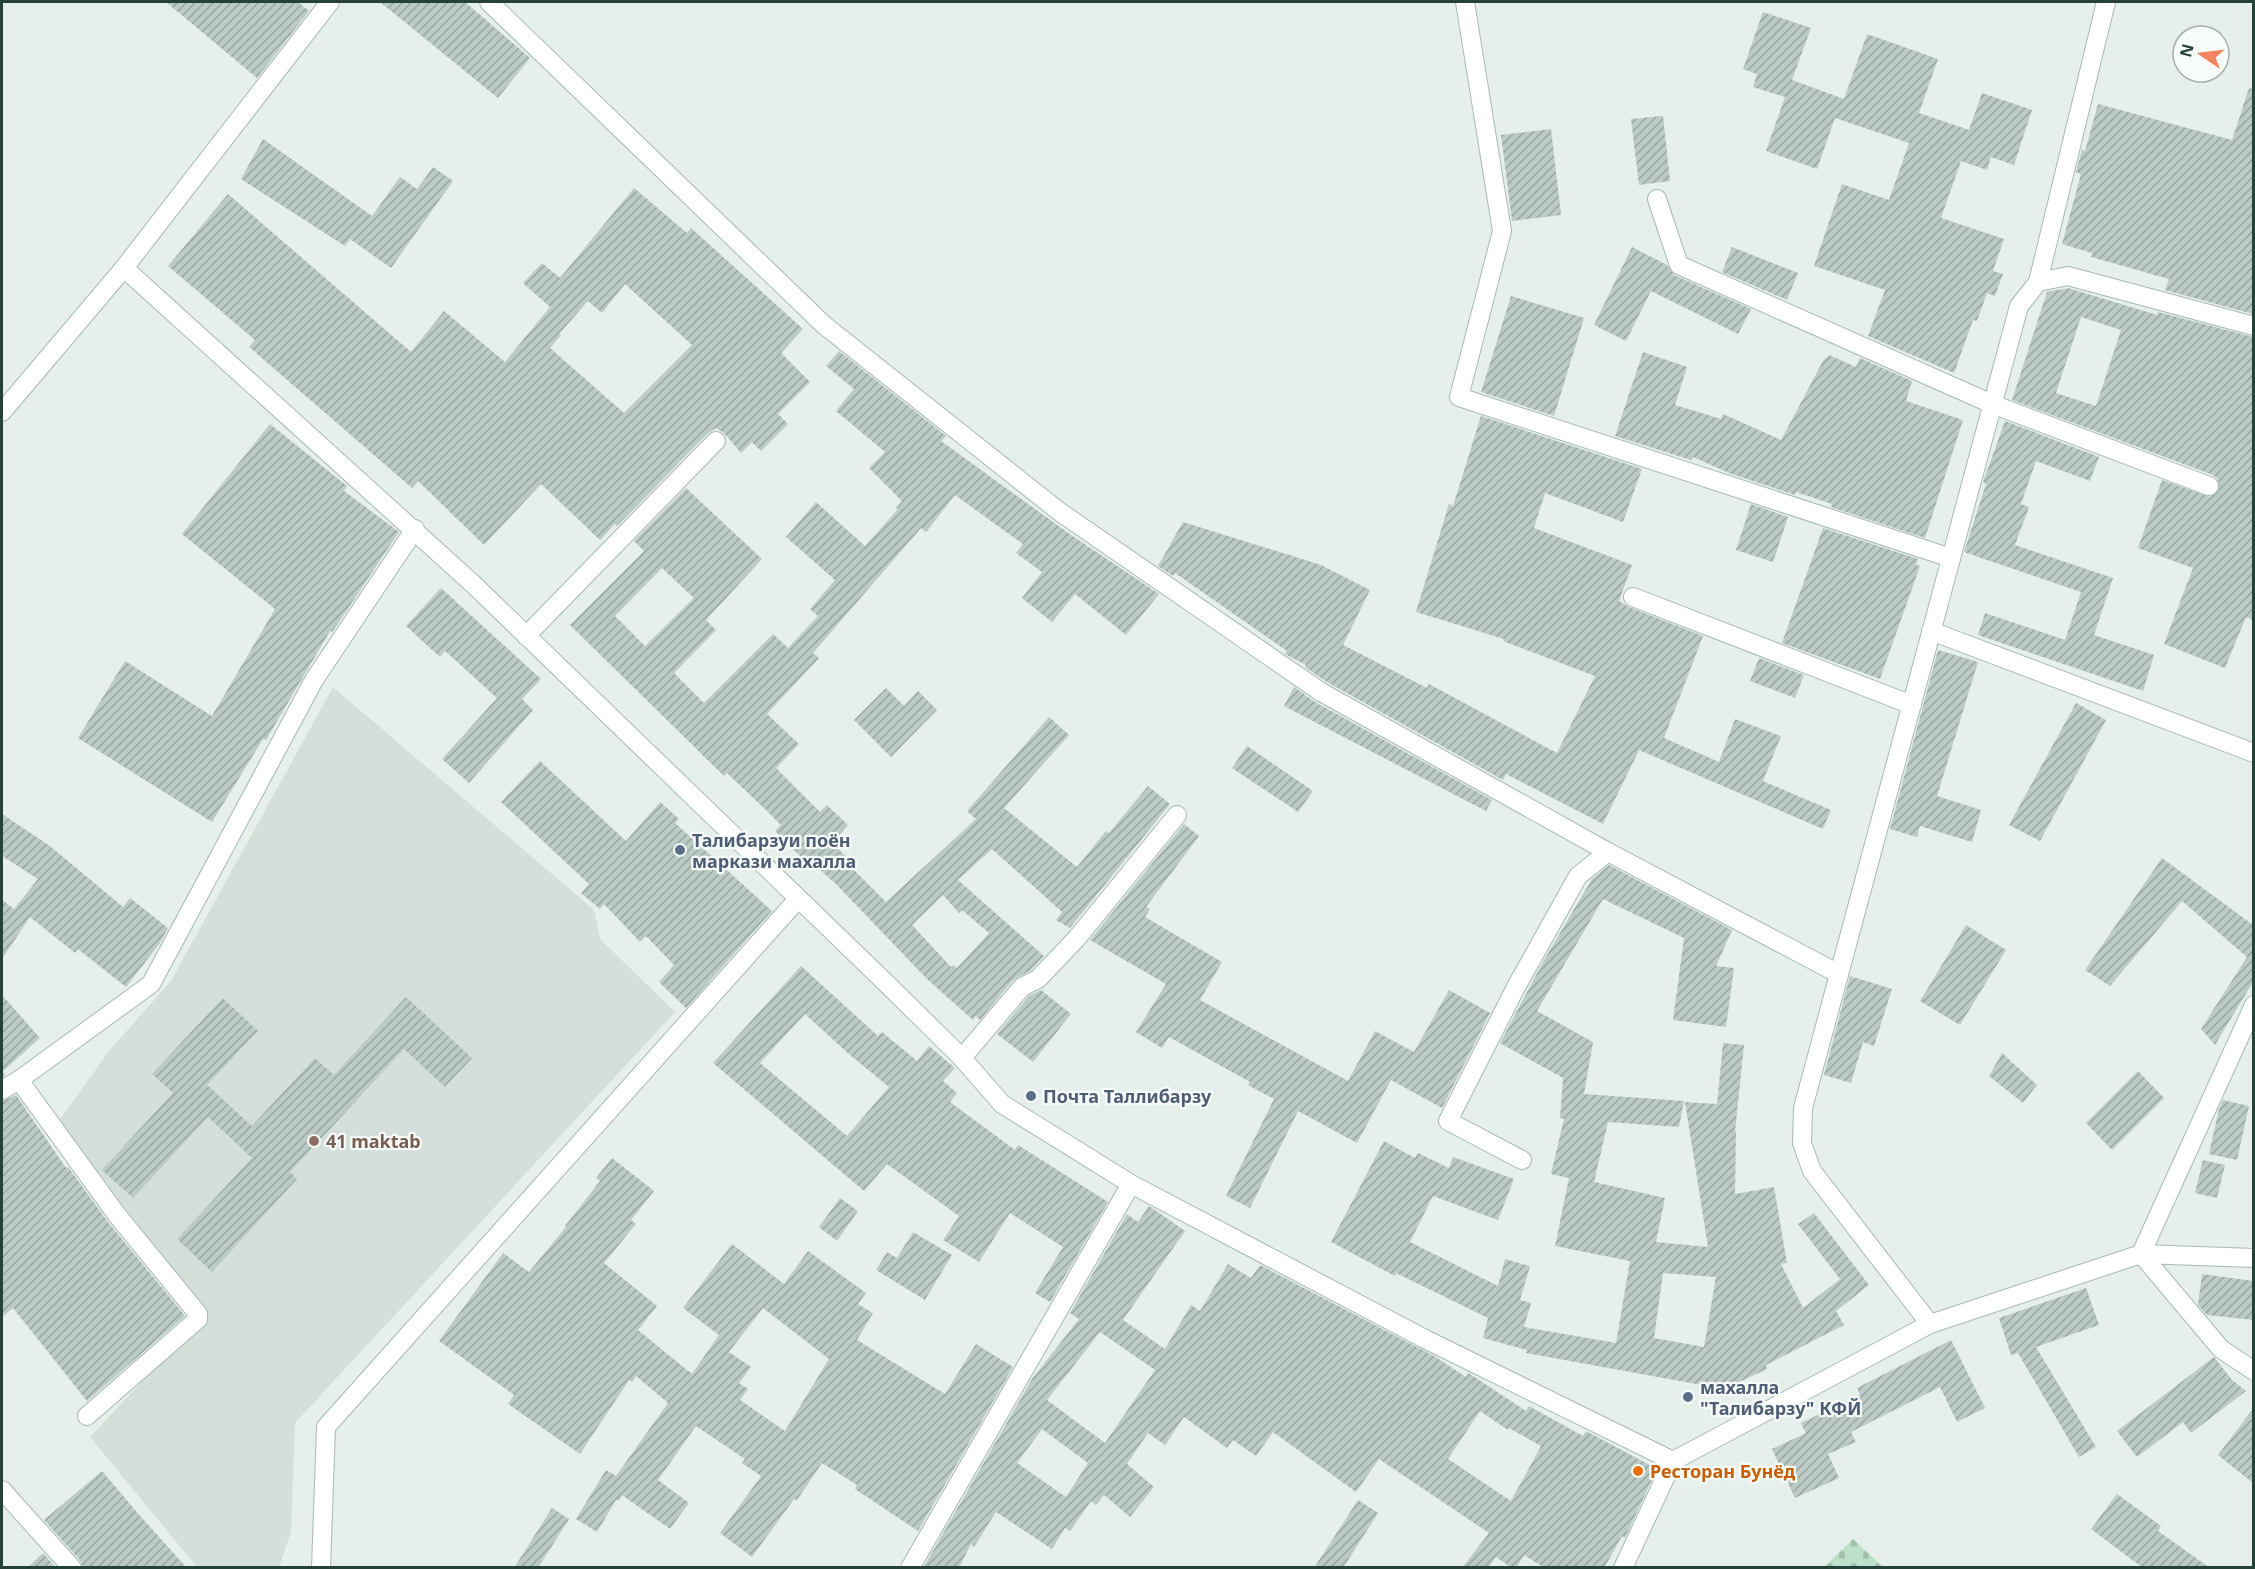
<svg xmlns="http://www.w3.org/2000/svg" width="2255" height="1569" font-family="'Noto Sans',sans-serif">
<defs>
<pattern id="cemetery-stones" width="16" height="16" patternUnits="userSpaceOnUse" patternTransform="scale(1.5)"><rect width="16" height="16" fill="#bfe0c8"/><path d="M2 7V4a2 2 0 0 1 4 0v3zM10 15v-3a2 2 0 0 1 4 0v3z" fill="#a4c1ad"/></pattern>
<pattern id="building-hatch" width="6" height="6" patternUnits="userSpaceOnUse" patternTransform="scale(1.5)"><rect width="6" height="6" fill="#bbcac4"/><path d="M-1 1l2-2M0 6l6-6M5 7l2-2" fill="none" stroke="#98a6a0"/></pattern>
</defs>
<rect width="100%" height="100%" fill="#e6efeb"/>
<!-- built -->
<polygon fill="#d4dfda" points="333,687 594,910 600,939 675,1012 295,1423 291,1532 279,1567 197,1567 90,1437 204,1315 81,1164 58,1122 109,1051 171,981"/>
<!-- cemetery -->
<polygon fill="url(#cemetery-stones)" points="1853,1539 1883,1567 1824,1567"/>
<!-- building -->
<g fill="url(#building-hatch)" fill-rule="evenodd">
<polygon points="166,2 298,2 309,11 257,78"/>
<polygon points="380,2 465,2 530,58 498,98"/>
<polygon points="1763,12 1811,28 1792,80 1844,99 1867,34 1938,59 1919,113 1969,130 1982,93 2032,110 2014,165 1991,157 1987,170 1961,161 1941,218 2004,239 1993,271 2003,274 1995,296 1987,293 1977,321 1973,320 1954,373 1868,336 1885,290 1814,266 1842,184 1889,200 1909,143 1835,118 1817,169 1766,151 1785,97 1753,87 1757,74 1743,69"/>
<polygon points="2249,88 2253,89 2253,314 2165,290 2169,279 2091,257 2092,253 2062,244 2081,174 2076,172 2082,150 2085,151 2098,104 2232,140"/>
<polygon points="1663,116 1670,181 1639,185 1631,119"/>
<polygon points="1551,129 1561,215 1512,221 1501,135"/>
<polygon points="263,139 372,216 400,177 417,189 433,167 453,181 391,268 350,239 345,246 241,179"/>
<path d="M 634,188 L 687,233 L 691,228 L 803,329 L 781,353 L 810,382 L 778,414 L 788,424 L 761,451 L 752,442 L 741,453 L 724,433 L 716,428 L 708,433 L 617,526 L 615,524 L 600,540 L 541,484 L 484,545 L 418,481 L 412,488 L 249,347 L 255,340 L 168,266 L 228,194 L 411,352 L 444,311 L 505,362 L 550,307 L 523,283 L 542,263 L 560,278 ZM 625,284 L 692,345 L 624,413 L 550,348 L 561,335 L 559,334 L 588,301 L 602,313 Z"/>
<polygon points="1632,247 1667,265 1674,275 1751,309 1738,334 1651,291 1626,341 1594,325"/>
<polygon points="1732,247 1798,273 1787,300 1722,272"/>
<path d="M 2068,288 L 2157,315 L 2158,312 L 2253,337 L 2253,620 L 2246,617 L 2225,668 L 2164,644 L 2193,568 L 2138,548 L 2162,480 L 2210,497 L 2219,490 L 2218,479 L 2213,475 L 2012,400 L 2047,292 ZM 2081,317 L 2121,330 L 2096,406 L 2056,393 Z"/>
<polygon points="1511,296 1584,318 1554,416 1481,392"/>
<path d="M 839,351 L 946,436 L 941,441 L 1071,535 L 1159,594 L 1126,635 L 1075,594 L 1052,622 L 1022,598 L 1042,572 L 1016,553 L 1023,544 L 955,495 L 926,532 L 921,528 L 813,653 L 819,658 L 767,714 L 799,744 L 776,768 L 820,812 L 827,805 L 848,825 L 832,843 L 854,864 L 851,867 L 886,902 L 976,819 L 967,811 L 1049,717 L 1069,735 L 1004,808 L 1077,867 L 1106,831 L 1109,833 L 1148,786 L 1170,804 L 1070,928 L 1056,920 L 1062,912 L 992,849 L 958,880 L 1044,956 L 1031,970 L 1013,980 L 980,1020 L 976,1016 L 973,1020 L 928,980 L 836,884 L 803,855 L 801,857 L 775,831 L 781,825 L 767,811 L 727,773 L 724,776 L 570,625 L 644,551 L 634,541 L 686,488 L 762,559 L 706,620 L 716,630 L 674,673 L 704,703 L 773,634 L 788,648 L 818,616 L 810,609 L 835,580 L 786,537 L 816,502 L 865,546 L 898,509 L 896,508 L 902,501 L 869,468 L 885,452 L 836,411 L 854,389 L 826,366 ZM 662,568 L 694,598 L 645,646 L 615,616 ZM 943,895 L 959,913 L 962,910 L 989,933 L 957,968 L 953,965 L 951,967 L 912,925 Z"/>
<polygon points="1643,352 1687,367 1675,405 1721,419 1723,414 1781,440 1823,361 1829,355 1856,367 1860,358 1912,381 1906,401 1963,420 1925,538 1831,507 1832,504 1796,492 1795,495 1729,473 1693,457 1691,460 1615,436"/>
<polygon points="1481,416 1642,469 1623,522 1545,493 1534,528 1632,565 1619,601 1629,607 1703,636 1664,738 1719,762 1735,719 1781,736 1763,781 1831,810 1823,829 1639,750 1603,824 1506,774 1503,780 1327,682 1305,667 1306,665 1285,654 1287,651 1175,573 1173,576 1158,566 1183,522 1321,565 1370,590 1343,645 1427,688 1429,684 1557,753 1595,676 1503,641 1504,639 1416,612 1449,504 1453,506"/>
<polygon points="2005,421 2099,457 2090,481 2036,461 2021,504 2029,507 2015,545 2113,578 2094,635 2154,655 2143,691 1978,635 1985,613 2065,640 2081,592 1964,552 1986,484 1983,482"/>
<polygon points="270,424 347,486 344,491 399,532 337,625 332,632 330,631 266,740 263,739 212,822 78,738 125,661 212,716 275,609 182,534"/>
<polygon points="1751,504 1788,517 1773,562 1736,550"/>
<polygon points="1823,528 1918,559 1916,565 1920,566 1880,679 1782,643"/>
<polygon points="441,588 541,679 522,699 533,710 469,783 442,759 497,698 445,651 440,657 406,626"/>
<polygon points="1938,650 1978,662 1937,796 1981,810 1972,842 1920,826 1917,837 1890,829"/>
<polygon points="1759,658 1804,675 1795,698 1750,681"/>
<polygon points="1294,687 1315,702 1492,800 1486,811 1284,706"/>
<polygon points="886,688 904,706 918,691 937,710 891,757 854,720"/>
<polygon points="2076,703 2106,720 2040,841 2009,825"/>
<polygon points="1247,746 1313,791 1298,812 1232,768"/>
<polygon points="540,761 626,841 660,802 679,819 675,823 772,911 686,1008 659,982 674,965 646,936 640,942 604,904 600,909 581,893 589,884 501,802"/>
<polygon points="2,814 50,846 123,907 130,898 168,928 160,943 126,987 78,949 75,953 30,917 2,959 2,900 14,909 38,879 2,856"/>
<polygon points="1184,824 1199,836 1146,907 1150,909 1145,917 1222,962 1200,1000 1348,1081 1375,1031 1414,1052 1449,990 1490,1013 1442,1108 1391,1080 1357,1143 1298,1111 1250,1208 1226,1196 1274,1099 1248,1085 1250,1082 1169,1037 1162,1048 1136,1032 1166,984 1090,940"/>
<polygon points="2162,858 2253,925 2253,982 2215,1045 2201,1029 2247,957 2182,901 2110,986 2085,970"/>
<path d="M 1609,865 L 1732,930 L 1716,966 L 1734,968 L 1726,1027 L 1673,1020 L 1684,938 L 1603,899 L 1537,1011 L 1593,1042 L 1584,1094 L 1684,1101 L 1679,1127 L 1608,1122 L 1594,1182 L 1665,1198 L 1656,1242 L 1708,1247 L 1685,1102 L 1717,1104 L 1723,1043 L 1744,1045 L 1735,1131 L 1736,1131 L 1735,1194 L 1774,1187 L 1787,1263 L 1781,1264 L 1803,1308 L 1840,1279 L 1798,1224 L 1814,1213 L 1869,1285 L 1836,1311 L 1844,1325 L 1766,1365 L 1767,1369 L 1724,1389 L 1526,1353 L 1527,1350 L 1483,1338 L 1488,1318 L 1396,1273 L 1395,1276 L 1331,1242 L 1384,1141 L 1415,1158 L 1418,1153 L 1449,1168 L 1453,1157 L 1514,1179 L 1498,1220 L 1433,1196 L 1410,1242 L 1498,1286 L 1505,1259 L 1530,1266 L 1520,1300 L 1531,1303 L 1524,1327 L 1616,1343 L 1630,1261 L 1555,1246 L 1569,1178 L 1551,1174 L 1564,1119 L 1560,1118 L 1563,1078 L 1500,1043 L 1544,960 L 1592,879 ZM 1663,1273 L 1716,1277 L 1704,1347 L 1654,1338 Z"/>
<polygon points="1966,925 2006,950 1960,1025 1920,1001"/>
<path d="M 801,966 L 878,1036 L 882,1032 L 917,1061 L 929,1046 L 955,1068 L 943,1081 L 957,1093 L 950,1102 L 1015,1150 L 1018,1145 L 1108,1202 L 1050,1302 L 1035,1293 L 1063,1247 L 1010,1213 L 979,1262 L 943,1240 L 959,1216 L 887,1164 L 864,1191 L 713,1063 ZM 805,1014 L 850,1055 L 889,1087 L 847,1136 L 760,1063 Z"/>
<polygon points="1850,976 1892,989 1874,1046 1863,1042 1851,1083 1824,1075"/>
<polygon points="1041,990 1071,1014 1033,1062 997,1034 1029,996"/>
<polygon points="2,995 40,1038 3,1071 5,1075 2,1077"/>
<polygon points="406,997 472,1058 445,1087 404,1049 290,1172 297,1179 212,1272 177,1239 252,1158 208,1117 133,1198 102,1170 173,1093 152,1074 223,998 258,1031 207,1085 252,1126 315,1058 334,1075"/>
<polygon points="2002,1053 2037,1085 2023,1103 1989,1076"/>
<polygon points="2138,1071 2164,1098 2112,1150 2086,1123"/>
<polygon points="16,1095 66,1168 68,1167 108,1222 185,1316 87,1401 13,1308 2,1317 2,1101"/>
<polygon points="2223,1100 2249,1106 2237,1160 2209,1154 2219,1109"/>
<path d="M 612,1158 L 654,1191 L 631,1220 L 636,1224 L 604,1263 L 657,1306 L 638,1330 L 692,1374 L 719,1335 L 683,1308 L 732,1244 L 784,1284 L 808,1251 L 866,1293 L 858,1304 L 873,1313 L 857,1340 L 945,1394 L 976,1344 L 1013,1367 L 918,1531 L 855,1489 L 857,1485 L 822,1463 L 797,1500 L 794,1499 L 752,1557 L 720,1533 L 761,1476 L 742,1463 L 745,1459 L 696,1426 L 658,1480 L 689,1503 L 670,1529 L 622,1495 L 619,1501 L 616,1500 L 597,1532 L 576,1519 L 606,1470 L 616,1476 L 668,1403 L 636,1376 L 632,1382 L 629,1380 L 580,1454 L 508,1404 L 514,1395 L 439,1341 L 503,1253 L 529,1272 L 566,1227 L 565,1226 L 600,1181 L 596,1178 ZM 763,1308 L 829,1359 L 785,1431 L 740,1400 L 748,1389 L 739,1383 L 751,1367 L 729,1352 Z"/>
<polygon points="2203,1160 2225,1165 2217,1198 2195,1193"/>
<polygon points="840,1198 858,1211 837,1241 819,1227"/>
<path d="M 1149,1206 L 1185,1231 L 1123,1320 L 1165,1349 L 1191,1305 L 1200,1311 L 1228,1264 L 1251,1278 L 1260,1265 L 1434,1356 L 1466,1377 L 1468,1373 L 1470,1374 L 1526,1411 L 1529,1406 L 1583,1436 L 1586,1431 L 1657,1469 L 1625,1538 L 1622,1536 L 1604,1568 L 1545,1568 L 1524,1555 L 1516,1568 L 1512,1568 L 1496,1557 L 1488,1568 L 1462,1568 L 1489,1533 L 1379,1459 L 1356,1492 L 1273,1432 L 1256,1456 L 1233,1440 L 1227,1448 L 1184,1417 L 1165,1445 L 1148,1433 L 1127,1464 L 1154,1487 L 1130,1517 L 1104,1495 L 1096,1505 L 1091,1501 L 1070,1531 L 1065,1528 L 1052,1549 L 996,1512 L 974,1547 L 971,1544 L 959,1568 L 923,1568 L 1032,1379 L 1079,1319 L 1070,1313 L 1127,1214 L 1138,1222 ZM 1100,1332 L 1155,1370 L 1105,1443 L 1047,1400 ZM 1480,1411 L 1508,1430 L 1509,1428 L 1541,1446 L 1511,1501 L 1448,1459 ZM 1042,1429 L 1088,1463 L 1066,1497 L 1017,1463 Z"/>
<polygon points="913,1232 952,1255 925,1300 876,1270 887,1252 897,1258"/>
<polygon points="2202,1274 2253,1281 2253,1320 2207,1315 2198,1305"/>
<polygon points="2086,1288 2099,1325 2036,1347 2096,1447 2079,1457 2018,1353 2011,1355 1999,1318"/>
<polygon points="1951,1340 1985,1408 1957,1422 1940,1387 1851,1432 1856,1442 1828,1454 1839,1478 1795,1498 1772,1449 1806,1433 1801,1423 1860,1395 1857,1388"/>
<polygon points="2214,1357 2232,1380 2246,1391 2191,1433 2183,1422 2137,1457 2117,1431"/>
<polygon points="2253,1409 2253,1483 2218,1455"/>
<polygon points="102,1471 141,1517 187,1568 83,1568 80,1560 44,1520"/>
<polygon points="2117,1494 2161,1526 2158,1531 2210,1568 2143,1568 2091,1529"/>
<polygon points="1358,1500 1378,1513 1343,1568 1314,1568"/>
<polygon points="552,1508 569,1519 538,1568 514,1568"/>
<polygon points="43,1553 56,1568 27,1568"/>
</g>
<g fill="none" stroke-linecap="round" stroke-linejoin="round">
<!-- minor casing -->
<g stroke="#a8b8b2" stroke-width="20">
<g id="minor">
<polyline points="489,2 824,325 1060,512 1321,692 1608,852"/>
<polyline points="1465,2 1502,231 1459,397 1951,558"/>
<polyline points="1657,199 1679,265 1992,404 2209,486"/>
<polyline points="124,268 473,584 886,983 962,1058 1002,1104 1131,1184 1425,1339 1673,1461"/>
<polyline points="2038,282 2106,2"/>
<polyline points="2,412 124,268 330,2"/>
<polyline points="1633,597 1912,705"/>
<polyline points="1931,631 2254,753"/>
<polyline points="526,636 716,441"/>
<polyline points="2254,1005 2141,1254 2221,1349 2254,1371"/>
<polyline points="962,1058 1022,987 1038,979 1077,938 1177,815"/>
<polyline points="19,1080 117,1215 198,1314 198,1319 87,1416"/>
<polyline points="2,1090 19,1080 151,984 314,680 415,529"/>
<polyline points="1522,1160 1448,1121 1516,987 1578,876 1608,852 1839,974"/>
<polyline points="1930,1324 1812,1171 1802,1143 1803,1108 2019,306 2038,282 2068,276 2254,326"/>
<polyline points="2,1490 72,1568"/>
<polyline points="321,1568 326,1427 798,899"/>
<polyline points="910,1568 1131,1184"/>
<polyline points="1623,1568 1673,1461 1930,1324 2141,1254 2254,1258"/>
</g>
</g>
<!-- minor -->
<use href="#minor" stroke="#fff" stroke-width="18"/>
</g>
<!-- markers -->
<g fill="#5c6f8a" stroke="#f7fbf9" stroke-width="2">
<circle cx="680" cy="850" r="6"/>
<circle cx="1031" cy="1096" r="6"/>
<circle cx="1688" cy="1397" r="6"/>
</g>
<circle fill="#8d6e63" stroke="#f7fbf9" stroke-width="2" cx="314" cy="1141" r="6"/>
<circle fill="#e8710a" stroke="#f7fbf9" stroke-width="2" cx="1638" cy="1471" r="6"/>
<g text-anchor="middle" dominant-baseline="central" stroke-width="4.5" stroke-linejoin="round" paint-order="stroke">
<!-- service labels -->
<g font-size="18" font-weight="bold" fill="#4e5e75" stroke="#f7fbf9" text-anchor="start">
<text x="692" y="840">Талибарзуи поён<tspan x="692" dy="21">маркази махалла</tspan></text>
<text x="1043" y="1096">Почта Таллибарзу</text>
<text x="1700" y="1387">махалла<tspan x="1700" dy="21">"Талибарзу" КФЙ</tspan></text>
</g>
<!-- education labels -->
<g font-size="18" font-weight="bold" fill="#785e54" stroke="#f7fbf9" text-anchor="start">
<text x="326" y="1141">41 maktab</text>
</g>
<!-- food labels -->
<g font-size="18" font-weight="bold" fill="#c56008" stroke="#f7fbf9" text-anchor="start">
<text x="1650" y="1471">Ресторан Бунёд</text>
</g>
</g>
<!-- border -->
<rect width="2255" height="1569" fill="none" stroke="#24423a" stroke-width="6"/>
<!-- north arrow -->
<g transform="translate(2201 54) rotate(284)"><circle r="28" fill="#f7fbf9" stroke="#a3b1ad" stroke-width="1.5"/>
<path d="M0-4.5L10 22L0 15L-10 22Z" fill="#f4845f"/>
<text y="-9" font-size="16" font-weight="bold" text-anchor="middle" fill="#24423a">N</text>
</g>
</svg>
